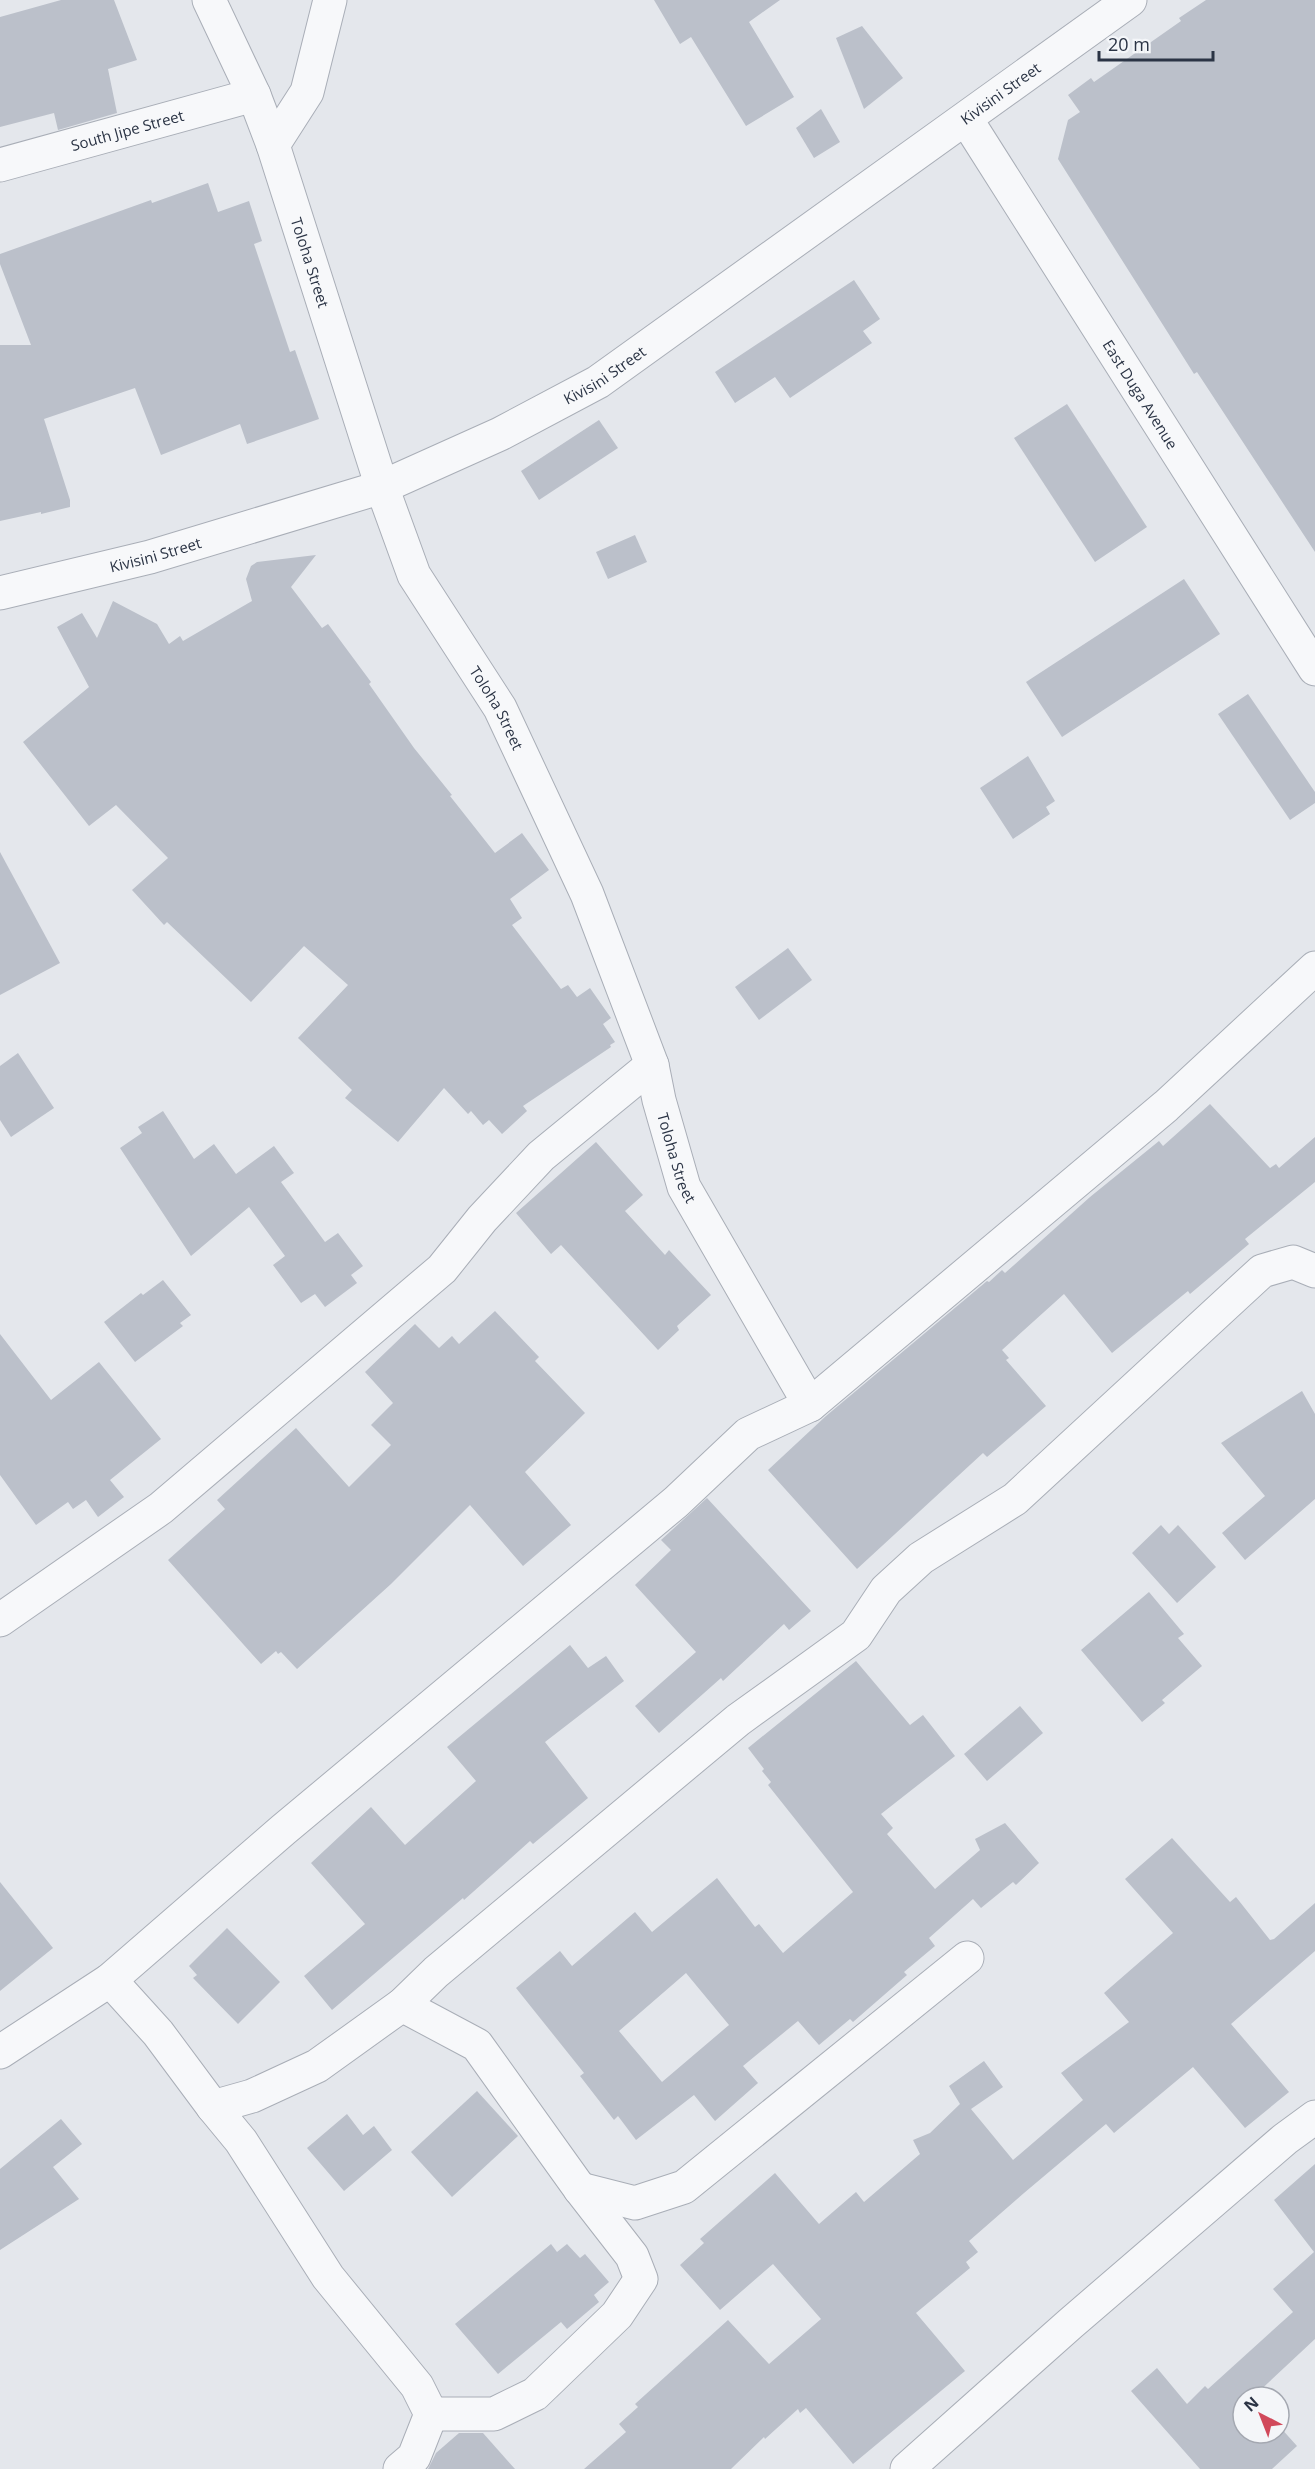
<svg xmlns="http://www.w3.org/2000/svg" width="1315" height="2469" font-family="'Open Sans',sans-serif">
<rect width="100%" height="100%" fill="#e4e7ec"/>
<!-- building -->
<g fill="#bbc0ca" fill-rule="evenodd">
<polygon points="61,0 114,0 137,60 108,69 117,113 58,130 54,113 0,127 0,17"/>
<polygon points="654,0 780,0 749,22 794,97 746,126 691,37 680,44"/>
<polygon points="1206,0 1315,0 1315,552 1197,372 1194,374 1058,159 1068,120 1080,112 1068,95 1091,78 1094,82 1181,21 1179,18"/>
<polygon points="862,26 903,78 864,109 836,38"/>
<polygon points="821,109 840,142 814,158 796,128"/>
<polygon points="208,183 218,212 249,201 262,241 254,244 290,352 295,350 319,419 247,444 240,424 161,455 135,388 44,419 70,500 70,507 41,514 41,512 0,521 0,345 31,345 0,264 0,254 151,200 152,203"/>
<polygon points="854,280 880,319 863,331 872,343 790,398 775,377 735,403 715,372"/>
<polygon points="1067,404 1147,527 1095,562 1014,438"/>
<polygon points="599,420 618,448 539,500 521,471"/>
<polygon points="635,535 647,562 608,579 596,552"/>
<polygon points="316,555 291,587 322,628 328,624 371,682 369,684 414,748 452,795 450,796 495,853 522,833 549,870 510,899 522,918 512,925 561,989 568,985 577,997 590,988 611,1018 603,1024 615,1042 610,1045 611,1047 523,1106 527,1111 502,1134 489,1120 483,1125 471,1111 468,1114 444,1088 398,1142 345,1098 352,1090 298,1038 348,985 304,946 251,1002 167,922 164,925 132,890 168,858 116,805 89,826 23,742 89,687 57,627 82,613 97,638 113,601 157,624 169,644 180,636 183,641 252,601 246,579 251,566 257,562"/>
<polygon points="1184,579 1220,634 1062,737 1026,682"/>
<polygon points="1248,694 1315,792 1315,803 1290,820 1218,714"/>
<polygon points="1028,756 1055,801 1046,807 1050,814 1013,839 980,788"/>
<polygon points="0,852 60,963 0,995"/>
<polygon points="788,948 812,980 759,1020 735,987"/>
<polygon points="18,1053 54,1108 11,1137 0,1120 0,1066"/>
<polygon points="1210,1104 1270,1168 1276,1164 1279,1168 1315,1137 1315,1182 1245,1239 1249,1244 1190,1294 1188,1291 1112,1353 1064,1294 1002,1350 1009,1358 1006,1360 1046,1406 987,1457 983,1453 857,1569 768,1470 826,1416 987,1281 989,1282 1002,1270 1005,1273 1090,1197 1159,1141 1163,1146"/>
<polygon points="163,1111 194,1159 214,1144 236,1174 274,1146 294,1173 281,1182 325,1242 338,1233 363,1266 351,1275 357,1283 325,1307 315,1294 301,1303 273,1265 285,1256 249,1207 191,1256 120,1148 142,1133 138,1127"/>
<polygon points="596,1142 643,1195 625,1211 665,1255 669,1250 711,1295 677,1326 679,1330 658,1350 561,1245 551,1254 516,1213"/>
<polygon points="163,1280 191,1315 180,1323 183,1326 135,1362 104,1322 141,1293 143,1295"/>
<polygon points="495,1311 539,1357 535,1361 585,1413 525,1472 571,1525 523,1566 470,1505 391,1584 297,1669 281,1652 278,1654 276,1651 261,1664 168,1560 225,1509 217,1500 296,1428 349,1487 391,1445 371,1425 393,1403 365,1372 415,1324 439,1348 452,1336 459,1344"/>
<polygon points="0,1334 51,1400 99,1362 161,1439 110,1480 124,1497 98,1517 86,1500 73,1509 68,1502 36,1525 0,1475"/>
<polygon points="1302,1391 1315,1414 1315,1499 1245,1560 1222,1533 1265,1496 1221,1443"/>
<polygon points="707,1498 811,1611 789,1630 784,1624 723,1681 721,1678 659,1733 635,1706 696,1652 635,1585 671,1550 661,1540"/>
<polygon points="1161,1525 1169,1534 1178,1525 1216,1567 1177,1603 1132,1553"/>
<polygon points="1149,1592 1184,1634 1178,1638 1202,1666 1162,1700 1165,1703 1142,1722 1081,1650"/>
<polygon points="570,1645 588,1668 606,1656 624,1681 545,1742 588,1798 533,1844 530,1841 464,1900 463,1898 332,2010 304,1976 365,1924 311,1863 371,1807 405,1845 476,1781 447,1747"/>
<path d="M 856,1661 L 910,1725 L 923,1715 L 955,1756 L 881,1814 L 893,1828 L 887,1834 L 935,1889 L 980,1850 L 975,1839 L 1005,1823 L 1039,1863 L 1016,1885 L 1013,1882 L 981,1908 L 973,1899 L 929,1938 L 935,1946 L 904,1972 L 907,1975 L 853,2022 L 850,2019 L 819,2045 L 798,2021 L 743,2066 L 758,2083 L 715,2121 L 694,2095 L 636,2140 L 618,2116 L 614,2120 L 580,2076 L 584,2073 L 516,1988 L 560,1951 L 572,1966 L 635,1912 L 652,1932 L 717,1878 L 755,1927 L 759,1924 L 783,1953 L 853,1892 L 768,1785 L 771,1782 L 762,1771 L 764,1769 L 748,1748 ZM 686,1973 L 729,2025 L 662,2082 L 619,2031 Z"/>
<polygon points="1020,1706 1043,1733 987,1781 964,1754"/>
<polygon points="1172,1838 1230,1902 1236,1897 1270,1940 1274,1939 1315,1903 1315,1951 1231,2024 1289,2092 1245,2128 1193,2067 1114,2133 1106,2124 1024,2193 969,2241 978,2252 966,2262 970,2268 916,2313 965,2371 853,2464 806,2408 800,2413 798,2409 765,2439 764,2437 731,2469 584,2469 626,2432 619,2424 638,2407 635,2404 728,2320 769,2364 821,2319 773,2264 720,2310 680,2265 704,2243 700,2239 775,2173 819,2224 856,2192 864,2202 920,2154 913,2140 930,2133 960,2104 949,2086 984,2061 1003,2087 971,2109 1013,2160 1083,2100 1061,2073 1129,2022 1104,1993 1173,1933 1125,1879"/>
<polygon points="0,1882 53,1948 0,1991"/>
<polygon points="227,1928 280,1982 238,2024 193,1978 197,1975 189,1966"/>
<polygon points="477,2091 518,2136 452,2197 411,2152"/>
<polygon points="347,2114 363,2135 374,2126 392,2150 344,2191 307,2148"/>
<polygon points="61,2119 82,2144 53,2167 79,2199 0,2250 0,2169"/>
<polygon points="1315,2164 1315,2339 1253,2397 1243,2397 1243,2433 1279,2433 1279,2426 1297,2446 1272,2469 1200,2469 1131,2391 1157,2368 1187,2404 1205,2386 1208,2389 1293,2312 1273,2289 1314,2252 1274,2200"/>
<polygon points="551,2244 557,2252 567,2244 580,2258 585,2254 609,2282 594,2295 599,2302 567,2329 561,2322 498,2374 455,2324"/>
<polygon points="459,2433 483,2433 515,2469 428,2469 436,2453"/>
</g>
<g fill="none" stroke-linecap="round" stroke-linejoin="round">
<!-- minor casing -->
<g stroke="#a9aeb7" stroke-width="35">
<g id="minor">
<path id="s1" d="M 209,0 L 254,95 L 273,145 L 382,487 L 414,575 L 500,708 L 587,894 L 652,1065 L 659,1100 L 684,1187 L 810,1405"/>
<path id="s2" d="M 966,119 L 1315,669"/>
<polyline points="273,145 307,92 330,0"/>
<path id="s3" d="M 0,165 L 254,95"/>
<path id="s4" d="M 0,593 L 150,557 L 382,487 L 500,434 L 598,382 L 1130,0"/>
<polyline points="0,1620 161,1508 442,1269 482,1219 541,1156 652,1065"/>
<polyline points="110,1980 158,2033 213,2107 241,2141 328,2277 417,2386 431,2414 414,2457 400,2469"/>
<polyline points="402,2005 477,2045 580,2189 632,2256 641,2279 617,2315 535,2394 494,2414 431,2414"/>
<polyline points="0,2052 110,1980 283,1830 676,1502 748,1434 810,1405 1166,1106 1315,968"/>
<polyline points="213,2107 252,2096 317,2066 402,2005 436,1972 738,1720 856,1635 886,1590 921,1558 1015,1499 1262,1271 1293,1262 1315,1271"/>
<polyline points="580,2189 635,2203 684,2187 967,1958"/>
<polyline points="907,2469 1070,2324 1285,2139 1315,2117"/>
</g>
</g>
<!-- minor -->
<use href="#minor" stroke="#f7f8fa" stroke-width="33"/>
</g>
<g text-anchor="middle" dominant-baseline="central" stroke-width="4.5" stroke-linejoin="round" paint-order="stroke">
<!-- street labels -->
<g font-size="15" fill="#2b3445" stroke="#f4f6f9">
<text stroke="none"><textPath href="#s4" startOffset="1132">Kivisini Street</textPath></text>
<text stroke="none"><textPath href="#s3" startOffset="132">South Jipe Street</textPath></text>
<text stroke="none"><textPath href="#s1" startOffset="282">Toloha Street</textPath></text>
<text stroke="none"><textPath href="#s4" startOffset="646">Kivisini Street</textPath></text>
<text stroke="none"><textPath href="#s2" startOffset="326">East Duga Avenue</textPath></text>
<text stroke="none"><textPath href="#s4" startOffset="160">Kivisini Street</textPath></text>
<text stroke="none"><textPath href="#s1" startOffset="768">Toloha Street</textPath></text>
<text stroke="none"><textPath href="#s1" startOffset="1254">Toloha Street</textPath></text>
</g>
</g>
<!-- north arrow -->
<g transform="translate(1261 2415) rotate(318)"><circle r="28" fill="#f4f6f9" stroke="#a4a8b1" stroke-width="1.5"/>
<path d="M0-4.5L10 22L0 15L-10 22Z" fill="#d1495b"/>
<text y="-9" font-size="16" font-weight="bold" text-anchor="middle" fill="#2b3445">N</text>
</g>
<!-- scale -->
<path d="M1099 51v9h114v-9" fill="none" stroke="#2b3445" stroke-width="3"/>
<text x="1108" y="51" font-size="18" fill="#2b3445" stroke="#f4f6f9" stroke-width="4.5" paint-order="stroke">20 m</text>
</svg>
